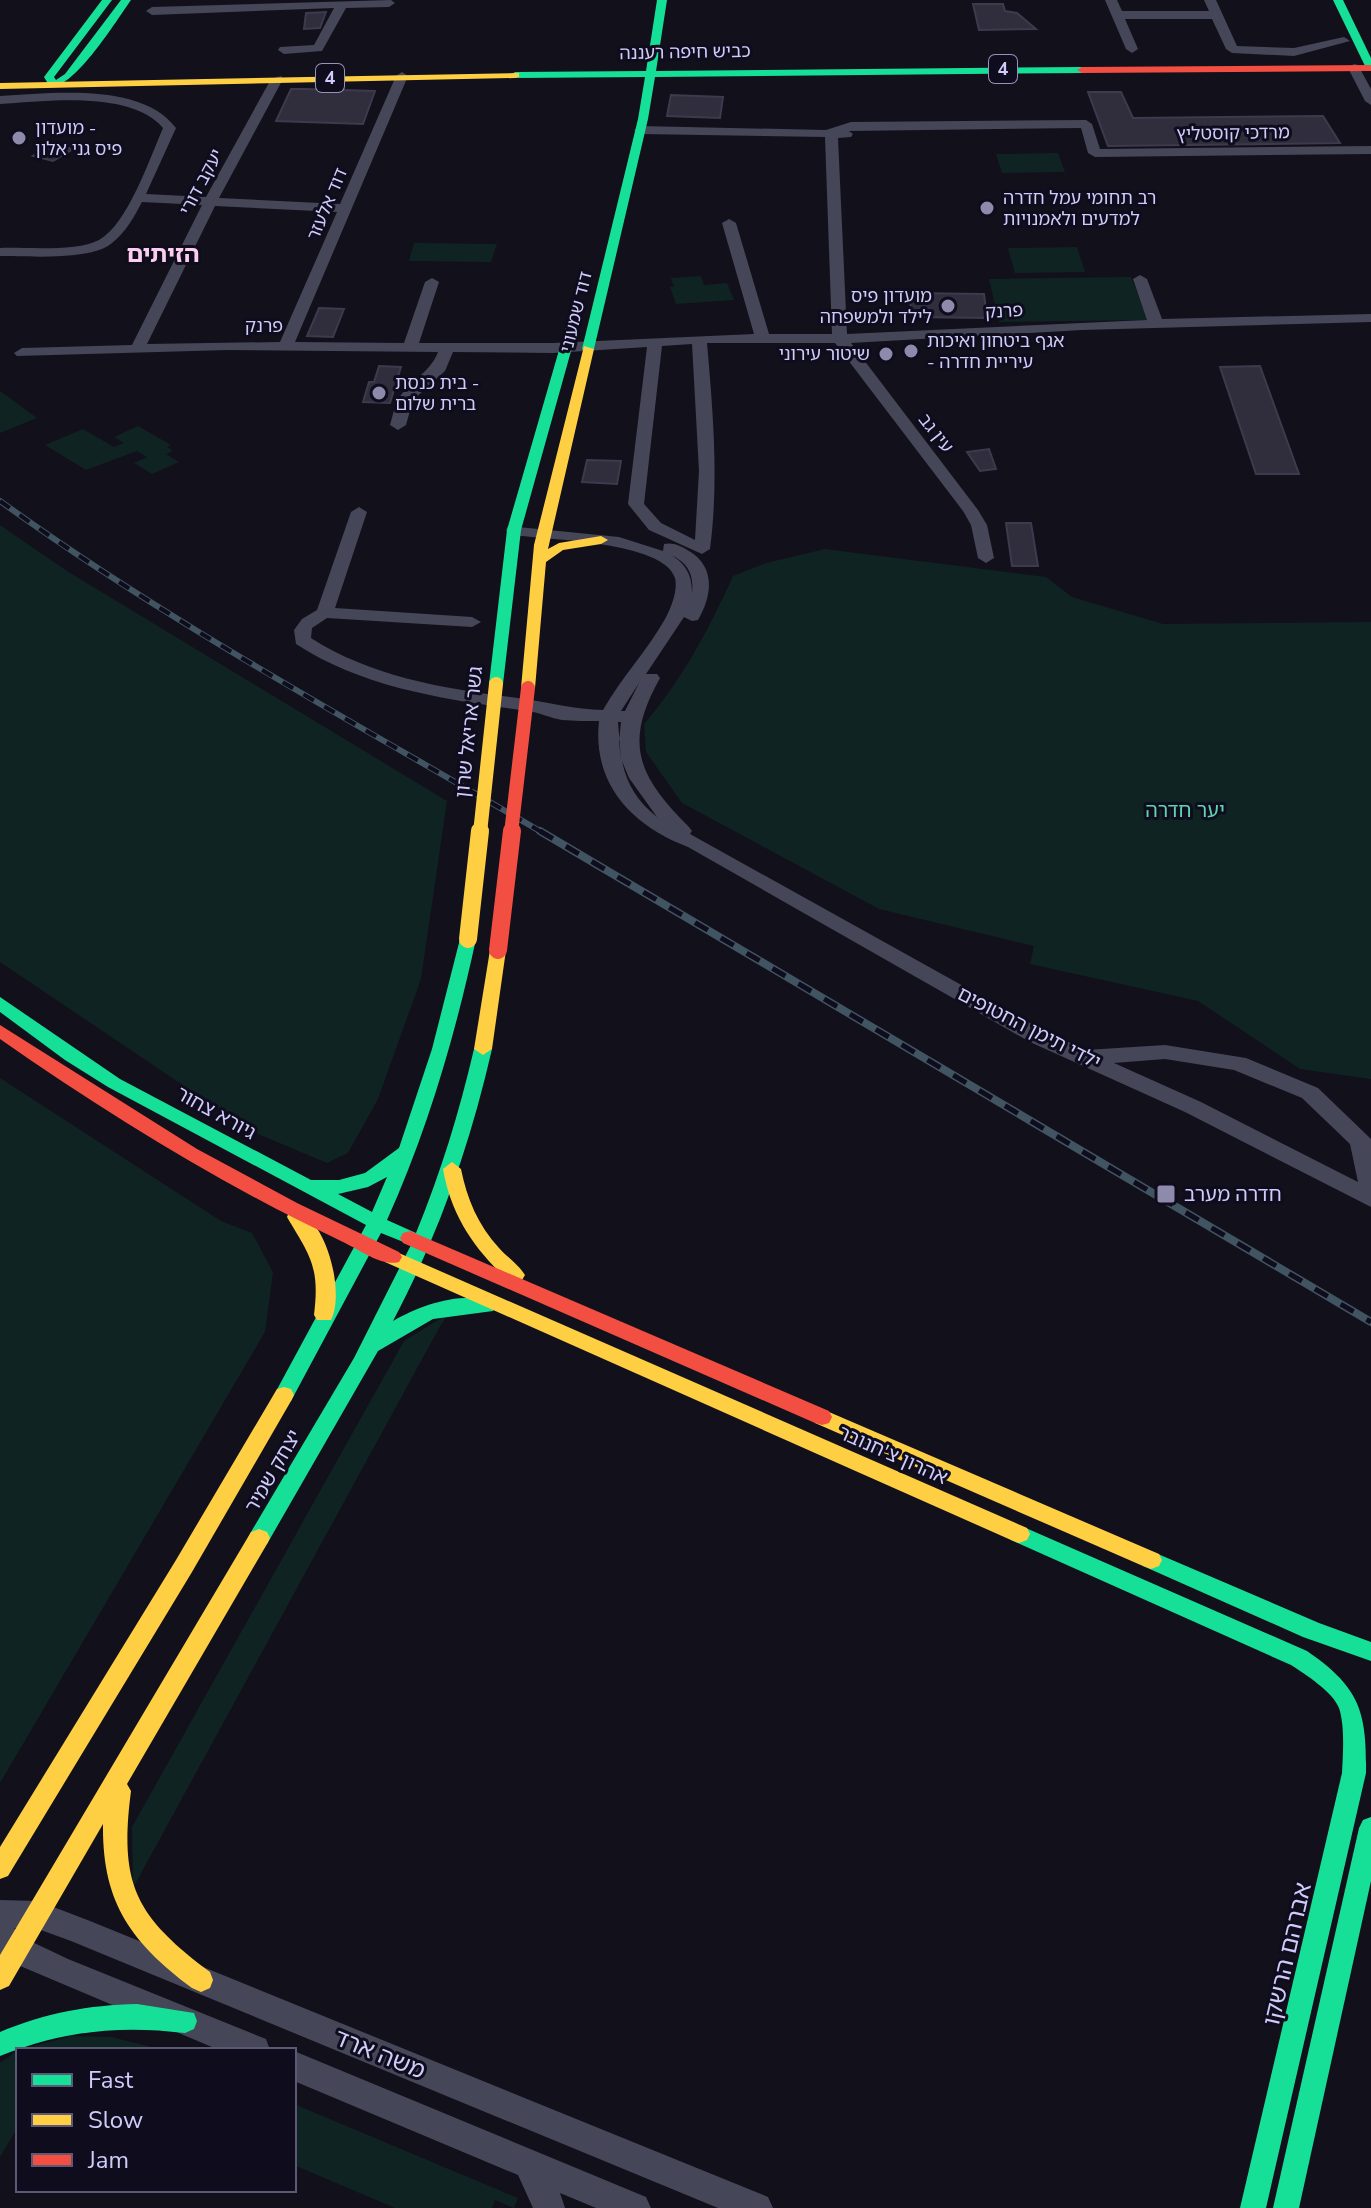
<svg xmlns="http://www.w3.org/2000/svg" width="1371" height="2208" font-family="'Nunito Sans','Noto Sans Hebrew',sans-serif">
<rect width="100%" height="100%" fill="#12101a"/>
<!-- green -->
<g fill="#102323">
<polygon points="1058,153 1065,172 1002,173 996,154"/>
<polygon points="414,243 497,244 491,262 409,261"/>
<polygon points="1077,247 1085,272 1015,273 1008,248"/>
<polygon points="701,276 704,285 727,283 734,300 676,304 670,287 674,287 671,278"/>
<polygon points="1131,277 1148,320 999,322 989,279"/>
<polygon points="0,391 37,418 0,433"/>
<polygon points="138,426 171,445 167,447 173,451 166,454 179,462 152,474 134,463 147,457 137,451 86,470 45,445 83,429 114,447 124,443 114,437"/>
<polygon points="0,525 67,571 447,801 421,979 378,1099 348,1153 327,1163 251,1131 0,962"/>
<path d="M 825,549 L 1046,577 L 1072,597 L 1163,624 L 1371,622 L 1371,1079 L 1300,1069 L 1198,1001 L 1030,964 L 1034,946 L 879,909 L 682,803 L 646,752 L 644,724 C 682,680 709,629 733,576 L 766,563 Z"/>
<polygon points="0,1078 221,1221 252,1233 273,1272 265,1332 0,1783"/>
<polygon points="448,1314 438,1330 133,1888 132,1827 404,1341"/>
<polygon points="71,2036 111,2037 164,2050 19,2050"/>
<polygon points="18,2050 18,2127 0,2157 0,2063"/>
<polygon points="294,2104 518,2198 514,2208 495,2200 492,2208 395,2208 294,2165"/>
</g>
<!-- building -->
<g fill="#302e3c" stroke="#3d3a4d" stroke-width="2">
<polygon points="973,4 1003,4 1005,11 1017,13 1036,29 979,30"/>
<polygon points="326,12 320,28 304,29 306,13"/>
<polygon points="291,89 304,89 375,91 363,124 276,121"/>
<polygon points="1088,92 1121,92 1133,118 1323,116 1340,143 1108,146"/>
<polygon points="671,95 723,97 720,118 667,116"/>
<polygon points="54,144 73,149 53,161 33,156"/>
<polygon points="909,293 984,294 987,318 912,317"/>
<polygon points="319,308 344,309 333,337 307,336"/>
<polygon points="379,366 401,367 390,403 363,402 369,382 374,382"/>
<polygon points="1260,366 1299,474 1256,474 1220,367"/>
<polygon points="989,449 996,469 980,471 967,452"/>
<polygon points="587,460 621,461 617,484 582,482"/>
<polygon points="1006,523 1031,523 1038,566 1012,566"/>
</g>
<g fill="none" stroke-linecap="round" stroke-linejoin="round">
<!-- street -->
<g fill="#464659" fill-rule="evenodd">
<polygon points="391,0 395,3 389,7 346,8 322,51 284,54 278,50 280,47 314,45 334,8 152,15 146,11 152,7"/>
<polygon points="1105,0 1117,0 1122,11 1209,11 1204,0 1216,0 1237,46 1294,48 1344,37 1350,41 1294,56 1232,53 1226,49 1212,19 1125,19 1138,49 1132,53 1126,49"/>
<polygon points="1354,64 1358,65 1371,89 1371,105 1365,101 1348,68"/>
<path d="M 402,72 L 408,76 L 295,342 L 404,343 L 425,282 L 432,278 L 439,282 L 419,343 L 553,343 L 754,334 L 722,223 L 729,219 L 736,223 L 769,334 L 832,334 L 825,137 L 640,134 L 634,130 L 640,126 L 826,130 L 851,122 L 1086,120 L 1092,124 L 1100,149 L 1371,146 L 1371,154 L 1095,157 L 1088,153 L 1081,128 L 849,131 L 853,134 L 851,137 L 838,138 L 847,334 L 1147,320 L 1133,279 L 1140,275 L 1147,279 L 1162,319 L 1371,314 L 1371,322 L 1082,330 L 851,343 L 978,510 L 987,525 L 994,558 L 986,563 L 978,558 L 971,525 L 963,511 L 835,343 L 707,343 C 713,412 719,480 710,549 L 702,554 L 649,530 L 628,504 L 647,347 L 553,353 L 453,352 L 445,371 L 413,400 L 406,425 L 398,430 L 390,425 C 393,415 395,403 401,395 C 414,378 431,371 438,352 L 228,350 L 17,356 L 14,353 L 22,348 L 132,345 L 202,205 L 142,202 C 134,217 126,232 112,243 C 91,261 28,256 0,256 L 0,248 C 26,247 77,252 99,240 C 127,225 150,158 163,128 C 132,90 45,101 0,104 L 0,96 C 52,93 142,82 176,128 L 146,194 L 206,197 L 271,79 L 281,76 L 283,79 L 219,198 L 340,204 L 396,76 ZM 215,206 L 337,212 L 280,342 L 147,344 ZM 692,344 L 699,471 L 695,540 L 661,523 L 644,504 L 662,346 Z"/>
<path d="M 359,507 L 367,512 L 335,608 L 472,617 L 481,622 L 472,627 L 327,618 L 312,628 L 311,638 C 375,679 449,689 524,699 C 552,703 574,709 603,710 C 621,678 647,651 665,619 C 671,608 678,591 675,578 C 664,541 546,540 514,535 L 508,534 L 506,530 L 508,526 L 619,537 L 663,551 L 664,544 C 673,542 681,546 689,551 C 716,567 712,596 698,620 L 692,621 L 684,617 L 646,674 L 657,674 L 660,678 C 623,744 638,776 689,827 L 692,831 L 690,834 L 1046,1032 L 1086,1050 L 1165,1045 L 1246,1058 L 1318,1088 L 1371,1139 L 1371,1207 L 1185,1112 L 1030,1042 L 688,847 C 633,826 592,785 599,721 C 587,721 574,721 562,720 C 550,718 539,712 526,711 C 446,699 365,689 296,644 L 294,630 L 302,619 L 317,610 L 351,512 ZM 671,555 C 688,563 694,574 692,593 C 692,575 686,564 671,555 ZM 639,683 L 625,711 L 621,711 ZM 618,722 L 621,722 L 619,742 L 621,760 ZM 622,761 L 629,778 L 657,817 C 638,802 627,785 622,761 ZM 1165,1059 L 1234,1070 L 1302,1098 L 1350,1144 L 1358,1182 L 1201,1102 L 1114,1063 Z"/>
<polygon points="0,1900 38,1901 90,1921 768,2197 773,2208 718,2208 71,1941 38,1929 14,1928 28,1940 68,1959 266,2039 270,2050 219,2050 6,1960 0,1954"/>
<polygon points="294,2051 646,2197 651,2208 596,2208 560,2193 565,2208 533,2208 518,2175 294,2081"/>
</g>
<!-- fast -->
<g fill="#16e098" fill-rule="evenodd">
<path d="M 102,0 L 112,0 L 54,77 L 56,80 L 65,74 L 121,0 L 131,0 C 116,21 75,88 50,87 L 44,77 Z"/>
<polygon points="657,0 667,0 656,71 1082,67 1087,70 1082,73 655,77 648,119 594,349 588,353 582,349 638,119 645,77 515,78 510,75 515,72 646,71"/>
<polygon points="1333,0 1343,0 1371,58 1371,71 1366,68"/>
<polygon points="574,315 580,319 521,530 503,684 496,688 489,684 507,530 568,319"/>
<path d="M 468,934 L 476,939 C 455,1036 428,1129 387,1220 L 416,1233 C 441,1172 459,1113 474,1049 L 483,1043 L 492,1049 C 470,1145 439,1234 393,1321 C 420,1305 461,1291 493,1301 L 496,1306 L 493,1311 L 433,1319 L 378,1351 L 267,1544 L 259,1547 L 251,1544 L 248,1538 L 251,1532 L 354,1358 L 411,1245 L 381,1233 L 291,1401 L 284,1403 L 277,1401 L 274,1395 L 366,1225 L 108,1087 L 65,1060 L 0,1012 L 0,997 L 120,1079 L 311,1180 L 339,1180 L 365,1173 L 399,1148 L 432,1049 L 460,939 ZM 387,1177 L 372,1212 L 338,1194 L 368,1187 Z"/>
<path d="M 1019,1525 L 1307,1651 C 1359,1687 1367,1710 1366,1773 L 1266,2208 L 1240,2208 L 1342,1773 C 1343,1754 1345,1726 1339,1708 C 1333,1692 1305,1674 1291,1665 L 1011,1540 L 1008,1534 L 1011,1528 Z"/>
<polygon points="1151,1551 1319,1623 1371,1642 1371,1661 1303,1637 1143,1566 1140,1560 1143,1554"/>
<polygon points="1371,1817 1371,1881 1299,2208 1273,2208 1359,1828 1363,1820"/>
<path d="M 137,2004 L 194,2013 L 197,2021 L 194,2029 L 185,2033 C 119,2025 62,2031 0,2056 L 0,2032 C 45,2013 89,2005 137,2004 Z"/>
</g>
<!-- slow -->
<g fill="#ffcf43" fill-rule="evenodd">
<polygon points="519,73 519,77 515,78 0,89 0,83"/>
<polygon points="584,346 594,349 548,549 559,543 601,536 608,540 601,544 563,550 546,562 535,688 528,692 521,688 534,545"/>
<polygon points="498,945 506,950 492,1049 483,1055 474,1049 490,950"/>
<path d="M 452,1162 L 461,1169 C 467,1199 478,1225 499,1248 C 507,1257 518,1264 525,1275 L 522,1280 L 508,1280 C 474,1249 451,1215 443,1169 Z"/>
<path d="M 296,1210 C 327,1220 345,1293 331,1320 L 317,1320 L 314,1315 C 320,1266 310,1256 287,1217 L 289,1212 Z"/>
<polygon points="392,1250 1027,1528 1030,1534 1027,1540 1019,1543 1011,1540 385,1262 382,1257 385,1252"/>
<polygon points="284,1387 291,1389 294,1395 291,1401 192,1572 8,1876 0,1879 0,1847 176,1560 277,1389"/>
<polygon points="822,1409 1159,1554 1162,1560 1159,1566 1151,1569 1143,1566 815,1423 812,1417 815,1411"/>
<path d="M 259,1529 L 267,1532 L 270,1538 L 267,1544 L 127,1784 L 131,1791 C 119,1884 135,1916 210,1972 L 213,1980 L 210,1988 L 201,1992 L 192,1988 C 131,1942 102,1903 103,1824 L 9,1986 L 0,1990 L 0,1955 L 251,1532 Z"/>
</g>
<!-- jam -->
<g fill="#f24e42" fill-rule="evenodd">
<polygon points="1371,65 1371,71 1082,73 1077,70 1082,67"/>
<path d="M 0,1025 L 197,1149 L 297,1203 L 399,1252 L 402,1257 L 399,1262 C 382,1267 358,1249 343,1242 C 222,1185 109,1115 0,1039 Z"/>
<polygon points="410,1231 829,1411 832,1417 829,1423 822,1425 815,1423 403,1243 400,1238 403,1233"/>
</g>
<!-- rail-far1 casing -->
<g stroke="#405461" stroke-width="6">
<path id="rail-far1" d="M 0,501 C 172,625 361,726 543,833"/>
</g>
<!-- rail casing -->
<g stroke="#405461" stroke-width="8">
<polyline id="rail" points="540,831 1371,1322"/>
</g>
<!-- rail-far1 -->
<use href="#rail-far1" stroke="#0f0d1d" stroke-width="4" stroke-dasharray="12" stroke-linecap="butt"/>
<!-- rail -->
<use href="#rail" stroke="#0f0d1d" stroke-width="5" stroke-dasharray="15" stroke-linecap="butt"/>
<!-- slow-bridge-far1 -->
<polyline stroke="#ffcf43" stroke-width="14" points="480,833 496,684"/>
<!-- slow-bridge -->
<polyline stroke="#ffcf43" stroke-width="18" points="468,939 480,831"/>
<!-- jam-bridge-far1 -->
<polyline stroke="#f24e42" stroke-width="14" points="511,833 528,688"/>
<!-- jam-bridge -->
<polyline stroke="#f24e42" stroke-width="18" points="498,950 512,831"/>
</g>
<!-- markers -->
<g fill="#8d8aac" stroke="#0f0d1d" stroke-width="3">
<circle cx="19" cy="138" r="8"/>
<circle cx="987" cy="208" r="8"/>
<circle cx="948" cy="306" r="8"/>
<circle cx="911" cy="351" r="8"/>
<circle cx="886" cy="354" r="8"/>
<circle cx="379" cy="393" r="8"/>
<rect x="1156" y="1184" width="20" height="20" rx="4"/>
</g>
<g text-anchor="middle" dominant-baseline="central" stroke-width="6" stroke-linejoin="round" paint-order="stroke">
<!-- far-street labels -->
<g font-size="18" fill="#cfccfb" stroke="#0f0d1d">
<text transform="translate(685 52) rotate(-1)">כביש חיפה רעננה</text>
<text transform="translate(1233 133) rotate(-1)">מרדכי קוסטליץ</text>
<text transform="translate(201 182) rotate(-62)">יעקב דורי</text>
<text transform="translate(327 204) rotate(-67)">דוד אלעזר</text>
<text transform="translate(1004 311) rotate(-3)">פרנק</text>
<text transform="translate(576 312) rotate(-76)">דוד שמעוני</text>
<text x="264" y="326">פרנק</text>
<text transform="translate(936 433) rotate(52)">עין גב</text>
</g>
<!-- shield labels -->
<g fill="#0f0d1d" stroke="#9593b8" stroke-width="2">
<rect x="989" y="55" width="28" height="28" rx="6"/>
<rect x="316" y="64" width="28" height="28" rx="6"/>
</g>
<g font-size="18" font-weight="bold" fill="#cfccfb">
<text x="1003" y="69">4</text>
<text x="330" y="78">4</text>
</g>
<!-- far-poi labels -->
<g font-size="18" fill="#cfccfb" stroke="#0f0d1d" text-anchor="start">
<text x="35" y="128">מועדון -<tspan x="35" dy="21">פיס גני אלון</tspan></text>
<text x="1003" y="198">רב תחומי עמל חדרה<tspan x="1003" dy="21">למדעים ולאמנויות</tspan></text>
<text x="932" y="296" text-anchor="end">מועדון פיס<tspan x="932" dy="21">לילד ולמשפחה</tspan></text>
<text x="927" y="341">אגף ביטחון ואיכות<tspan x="927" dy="21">- עיריית חדרה</tspan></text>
<text x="870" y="354" text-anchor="end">שיטור עירוני</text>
<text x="395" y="383">בית כנסת -<tspan x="395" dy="21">ברית שלום</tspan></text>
</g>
<!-- street labels -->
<g font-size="20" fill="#cfccfb" stroke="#0f0d1d">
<text transform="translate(469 732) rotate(-84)">גשר אריאל שרון</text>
<text transform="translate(1029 1028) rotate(27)">ילדי תימן החטופים</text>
<text transform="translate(216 1113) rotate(29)">גיורא צחור</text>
<text transform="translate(893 1455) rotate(24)">אהרון צ'חנובר</text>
<text transform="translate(273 1471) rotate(-60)">יצחק שמיר</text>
</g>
<!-- park labels -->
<g font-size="20" fill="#5ed5b1" stroke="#0f0d1d">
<text x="1185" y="810">יער חדרה</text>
</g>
<!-- poi labels -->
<g font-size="20" fill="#cfccfb" stroke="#0f0d1d" text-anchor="start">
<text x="1184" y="1194">חדרה מערב</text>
</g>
<!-- far-district labels -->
<g font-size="24" font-weight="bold" fill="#fcceed" stroke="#0f0d1d">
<text x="163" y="254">הזיתים</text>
</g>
<!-- near-street labels -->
<g font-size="24" fill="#cfccfb" stroke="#0f0d1d">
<text transform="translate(1287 1954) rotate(-77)">אברהם הרשקו</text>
<text transform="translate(380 2054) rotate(22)">משה ארד</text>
</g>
</g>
<!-- legend -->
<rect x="16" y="2048" width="280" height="144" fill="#0f0d1d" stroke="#5c5976" stroke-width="2"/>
<rect x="32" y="2074" width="40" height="12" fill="#16e098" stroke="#5c5976" stroke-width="2"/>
<text x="88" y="2088" font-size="24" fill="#cfccfb">Fast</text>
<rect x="32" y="2114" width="40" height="12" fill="#ffcf43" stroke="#5c5976" stroke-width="2"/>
<text x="88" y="2128" font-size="24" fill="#cfccfb">Slow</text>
<rect x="32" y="2154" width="40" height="12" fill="#f24e42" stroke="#5c5976" stroke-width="2"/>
<text x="88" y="2168" font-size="24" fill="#cfccfb">Jam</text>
</svg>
